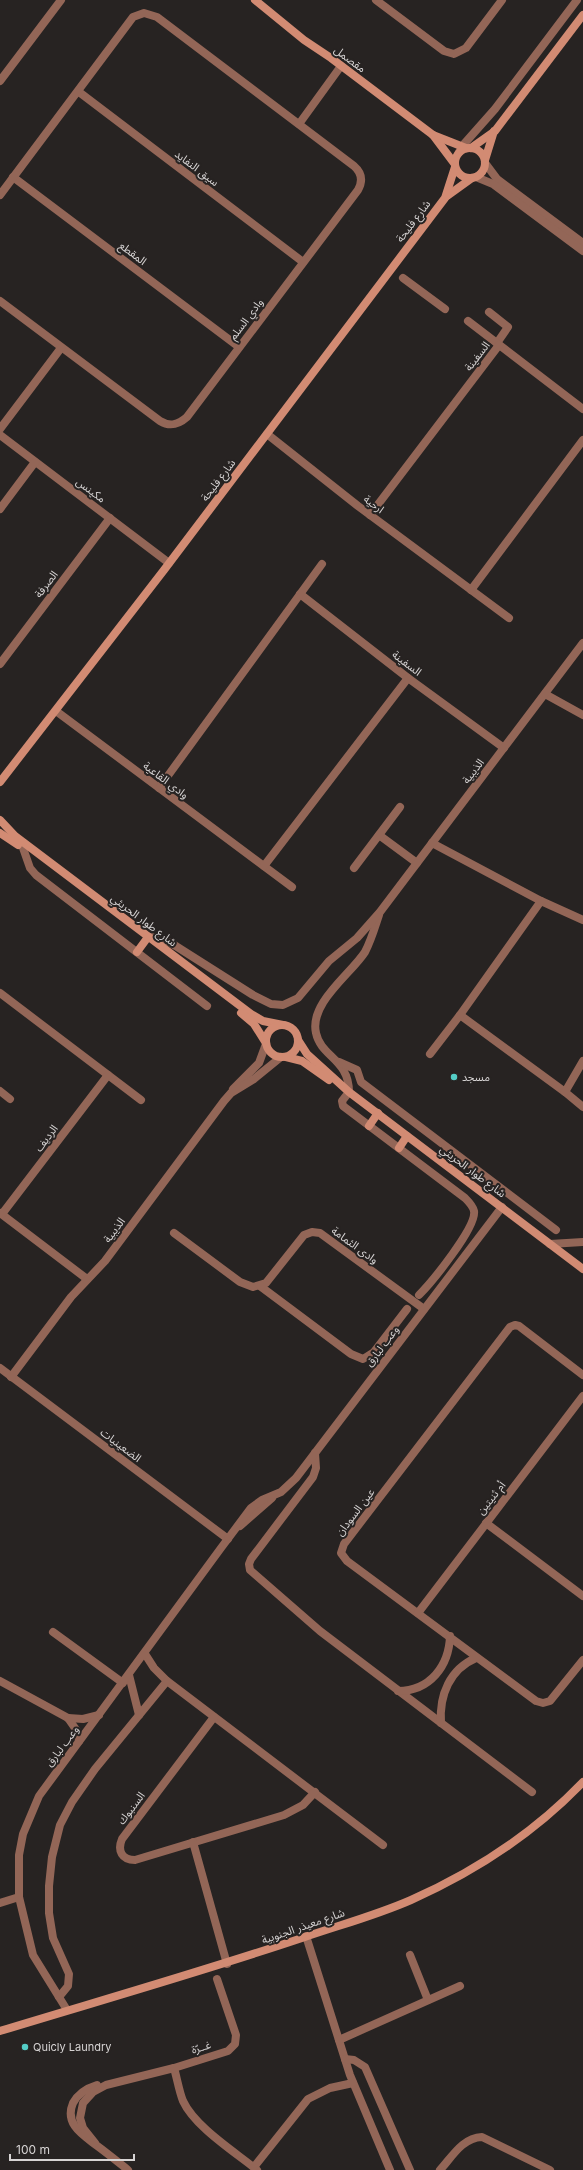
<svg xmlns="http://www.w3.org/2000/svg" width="583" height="2170" font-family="Inter,'Noto Sans Arabic',sans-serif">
<rect width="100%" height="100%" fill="#272322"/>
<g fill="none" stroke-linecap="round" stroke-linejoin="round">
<!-- street -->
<g stroke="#936657" stroke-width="8">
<polyline points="376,0 444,51 454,54 466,48 502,0"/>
<polyline points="0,81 61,0"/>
<polyline points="79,92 303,262"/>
<polyline points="299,124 341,66"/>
<polyline points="459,152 464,144 495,109 577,0"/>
<polyline points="485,163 497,179 583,243"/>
<polyline points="13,177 239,347"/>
<polyline points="476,177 493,184 583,251"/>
<path d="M 0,195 L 133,17 L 144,13 L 157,17 L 354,166 C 362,173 363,181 358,190 L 187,417 C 178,425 170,427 160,421 L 0,301"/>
<polyline points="403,278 445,309"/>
<polyline points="489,312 508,327 497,343"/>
<polyline points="468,321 583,409"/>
<polyline points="0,429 61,348"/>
<polyline points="267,434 358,506 509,618"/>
<polyline points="0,435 169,563"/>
<polyline points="0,509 35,462"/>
<polyline points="370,515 499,345"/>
<polyline points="471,590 583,440"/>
<polyline points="300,594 408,678 504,748"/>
<polyline points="0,664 110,518"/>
<polyline points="545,694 583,715"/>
<polyline points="56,711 292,887"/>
<polyline points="159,788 322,564"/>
<polyline points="379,835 417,863"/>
<polyline points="432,843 541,901 583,920"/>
<polyline points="23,848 30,868 36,875 207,1006"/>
<polyline points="264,866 408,678"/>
<polyline points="354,868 400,807"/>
<path d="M 379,915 C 375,927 371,941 365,952 C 351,974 309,1003 316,1033 C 321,1057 349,1059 349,1092 L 342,1101 L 343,1106 L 465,1198 C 469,1202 473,1206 474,1211 C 477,1227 431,1283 419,1295"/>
<polyline points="148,937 160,938 171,943 253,995 271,1004 283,1005 298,998 329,961 357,938 380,912 583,643"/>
<polyline points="0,993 141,1100"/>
<polyline points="460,1015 565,1092 583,1107"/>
<polyline points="430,1054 460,1015 541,901"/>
<polyline points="339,1062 357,1070 361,1082 556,1230"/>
<polyline points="233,1089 259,1063 266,1044"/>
<polyline points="0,1091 10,1099"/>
<polyline points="565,1092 583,1061"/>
<polyline points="0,1213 87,1279"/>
<polyline points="2,1214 108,1075"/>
<polyline points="174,1233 240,1282 253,1287 266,1283 304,1235 312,1232 320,1233 424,1309"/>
<polyline points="550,1244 583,1242"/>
<polyline points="260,1286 351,1354 363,1359 374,1352 407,1309"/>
<polyline points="0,1368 228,1539"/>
<polyline points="583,1375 519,1326 515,1325 510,1327 344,1544 341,1553 347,1561 536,1701 543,1703 550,1701 583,1660"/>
<polyline points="11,1377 71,1297 105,1261 224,1101 231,1093 254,1079 281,1057"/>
<polyline points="315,1453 316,1468 313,1477 251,1559 249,1564 250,1570 320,1631 532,1792"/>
<polyline points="486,1523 583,1596"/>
<polyline points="240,1526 272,1498"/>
<polyline points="418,1613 583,1396"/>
<polyline points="53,1632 123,1683"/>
<polyline points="145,1654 154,1668 167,1681 383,1845"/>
<polyline points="129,1675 139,1715"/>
<polyline points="0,1681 68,1718 77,1731 79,1741"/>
<path d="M 398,1691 C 430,1691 449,1666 450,1636"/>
<path d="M 214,1717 L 122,1839 C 117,1851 122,1860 135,1860 L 284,1815 L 303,1805 L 315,1792"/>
<polyline points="68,1718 83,1719 99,1715"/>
<path d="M 441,1723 C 439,1695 450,1669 476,1658"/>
<polyline points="193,1842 227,1964"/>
<polyline points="0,1903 19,1897"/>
<polyline points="306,1936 350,2075 390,2170"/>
<polyline points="410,1955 428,2000"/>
<polyline points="59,1997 68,1986 69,1974 53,1938 49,1913 49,1886 52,1857 60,1825 72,1802 95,1769 167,1681"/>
<polyline points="67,2010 33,1955 19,1897 19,1855 23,1834 39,1796 221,1548 251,1508 262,1500 281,1492 296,1478 502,1207"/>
<polyline points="339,2040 460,1986"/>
<polyline points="345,2059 354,2060 365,2067 410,2170"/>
<path d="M 174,2068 C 177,2078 179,2091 183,2101 C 195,2127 235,2152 257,2170"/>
<path d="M 97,2085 C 87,2088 78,2094 73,2103 C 64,2124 83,2135 96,2145 C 107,2153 118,2162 128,2170"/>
<polyline points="95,2143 83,2128 80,2118 83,2103 93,2092 106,2085 174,2068 228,2051 235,2044 236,2035 217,1979"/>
<polyline points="254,2167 308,2099 330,2088 353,2083"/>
<path d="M 440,2170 C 452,2157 462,2138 482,2137 L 550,2170"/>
</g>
<!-- secondary -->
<g stroke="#d28b73" stroke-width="8">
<polyline points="255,0 304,40 331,58 433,135 454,163"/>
<polyline points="433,135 466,148"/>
<circle cx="470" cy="163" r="15"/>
<polyline points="471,148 495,131 583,15"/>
<polyline points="485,160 494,131"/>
<polyline points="447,196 472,178"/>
<polyline points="0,782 164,570 445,198 455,167"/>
<polyline points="0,820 15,836 251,1014 263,1021 283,1025"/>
<polyline points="0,833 18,845"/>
<polyline points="137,952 148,937"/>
<polyline points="241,1013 254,1024 266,1043"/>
<circle cx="282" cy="1041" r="16"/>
<polyline points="298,1040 307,1054 349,1092 583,1269"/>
<polyline points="286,1057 302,1061 329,1080"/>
<polyline points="369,1126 378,1113"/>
<polyline points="399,1148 407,1136"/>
<path d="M 0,2031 C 102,2000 204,1971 305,1937 C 340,1925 377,1915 411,1900 C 474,1872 535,1832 583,1782"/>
</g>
</g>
<!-- markers -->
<g fill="#54cdc6" stroke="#272322" stroke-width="1.5">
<circle cx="454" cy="1077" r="4"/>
<circle cx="25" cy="2047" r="4"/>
</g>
<g text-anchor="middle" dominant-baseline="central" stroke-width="4" stroke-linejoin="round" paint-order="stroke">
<!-- street labels -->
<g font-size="11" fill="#d7d4d4" stroke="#272322">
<text transform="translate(350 59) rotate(37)">مقصمل</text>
<text transform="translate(197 168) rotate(37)">سيق النفايد</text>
<text transform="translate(413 221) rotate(-53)">شارع فليحة</text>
<text transform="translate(133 253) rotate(37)">المقطع</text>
<text transform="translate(246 319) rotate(-53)">وادي السلم</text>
<text transform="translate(477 356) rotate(-53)">السفينة</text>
<text transform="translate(218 480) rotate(-53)">شارع فليحة</text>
<text transform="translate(91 490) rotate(37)">مكينس</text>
<text transform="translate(374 504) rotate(37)">ارحية</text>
<text transform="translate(46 584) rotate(-53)">الصرفة</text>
<text transform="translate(407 663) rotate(37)">السفينة</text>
<text transform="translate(473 771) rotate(-53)">الذيبية</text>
<text transform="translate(166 780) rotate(37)">وادي القاعية</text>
<text transform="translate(144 920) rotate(37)">شارع طوار الحريثي</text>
<text transform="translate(46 1138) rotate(-53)">الرديف</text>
<text transform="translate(473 1171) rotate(37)">شارع طوار الحريثي</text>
<text transform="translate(114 1230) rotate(-54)">الذيبية</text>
<text transform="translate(355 1245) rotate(36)">وادى الثمامة</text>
<text transform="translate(382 1346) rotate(-53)">وعب لبارق</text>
<text transform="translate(121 1445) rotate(37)">الضعينيات</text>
<text transform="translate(491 1498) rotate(-52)">أم ثنيتين</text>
<text transform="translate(355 1512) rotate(-53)">عين السودان</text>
<text transform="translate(62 1746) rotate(-53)">وعب لبارق</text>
<text transform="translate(131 1808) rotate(-53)">السنبوك</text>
<text transform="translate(303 1926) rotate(-19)">شارع معيذر الجنوبية</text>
<text transform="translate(201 2047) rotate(-18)">غــرّة</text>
</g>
<!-- poi labels -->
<g font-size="11" fill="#d7d4d4" stroke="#272322" text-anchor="start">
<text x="462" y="1077">مسجد</text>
<text x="33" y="2047">Quicly Laundry</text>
</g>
</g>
<!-- scale -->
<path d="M10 2154v6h124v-6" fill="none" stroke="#d7d4d4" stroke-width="2"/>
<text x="16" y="2154" font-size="12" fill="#d7d4d4" stroke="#272322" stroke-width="3" paint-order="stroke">100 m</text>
</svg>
